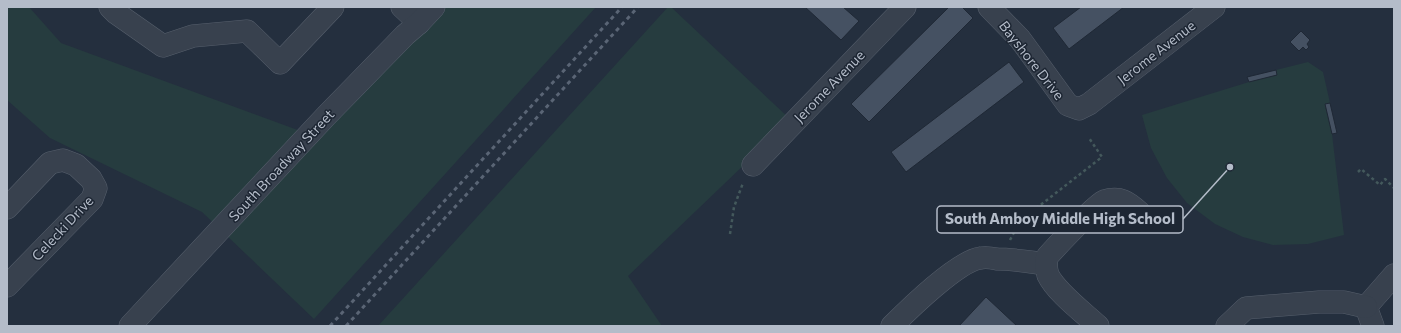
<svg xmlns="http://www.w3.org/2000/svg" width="1401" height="333" font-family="Commissioner,sans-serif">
<rect width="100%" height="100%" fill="#242f3e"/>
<!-- green -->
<g fill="#263c3f">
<polygon points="7,7 29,7 61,43 314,136 443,7 596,7 314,319 202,212 50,138 7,100"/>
<polygon points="668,7 671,7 791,120 628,276 662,326 378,326"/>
<polygon points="1308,62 1323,72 1330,103 1325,105 1332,134 1344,235 1308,244 1273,245 1243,237 1215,224 1187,203 1167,178 1151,148 1142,115 1249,82 1277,75 1276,70"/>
</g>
<!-- building -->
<g fill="#455162" stroke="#1f2835">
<polygon points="805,7 843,7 859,21 841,40"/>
<polygon points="949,7 962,7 973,18 869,122 851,104"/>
<polygon points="1081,7 1124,7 1069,49 1053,28"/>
<polygon points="1301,31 1310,40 1307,44 1309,47 1306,50 1303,47 1299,51 1290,42"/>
<polygon points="1009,62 1024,82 906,172 891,152"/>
<polygon points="1276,70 1277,75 1249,82 1247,77"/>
<polygon points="1330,103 1337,133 1332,134 1325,104"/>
<polygon points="986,297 1017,326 959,326"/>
</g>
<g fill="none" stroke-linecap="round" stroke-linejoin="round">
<!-- minor casing -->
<g stroke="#565f6c" stroke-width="23">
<g id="minor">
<polyline points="110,7 116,13 163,46 193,36 247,31 280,63 333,7"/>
<polyline points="402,7 419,23"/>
<polyline points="989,7 1020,39 1068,105 1079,109 1089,104 1214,7"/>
<polyline points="753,165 905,7"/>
<polyline points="7,208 50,163 63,160 76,165 91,179 96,188 92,199 7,286"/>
<polyline points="1366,307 1394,275"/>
<polyline points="1366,307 1373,326"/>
<polyline points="130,326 326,116 405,35 419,23 434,7"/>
<path d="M 892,326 C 909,309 959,260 981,258 C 986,257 992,258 997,259 C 1013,259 1030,262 1046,264"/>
<path d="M 1098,326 C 1084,313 1056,292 1048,275 C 1046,269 1046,263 1047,257 C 1054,249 1097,203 1104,201 C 1120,196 1128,202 1139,212"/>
<polyline points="1227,326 1246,308 1319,302 1344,302 1366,307"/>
</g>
</g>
<!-- path -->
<g stroke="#44595c" stroke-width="2.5" stroke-dasharray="3 3" stroke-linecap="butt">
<polyline points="1358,172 1361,169 1380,185 1385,179 1394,188"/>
<polyline points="730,234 734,207 743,183"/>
<polyline points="1010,240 1020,221 1102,157 1089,138"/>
</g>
<!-- minor -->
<use href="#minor" stroke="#38414e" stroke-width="22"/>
<!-- rail -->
<g stroke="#5a6575" stroke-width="3" stroke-dasharray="4 4" stroke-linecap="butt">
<polyline points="330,326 622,7"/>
<polyline points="346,326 638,7"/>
</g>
</g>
<g text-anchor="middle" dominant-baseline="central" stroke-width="3" stroke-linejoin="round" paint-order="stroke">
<!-- street labels -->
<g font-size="14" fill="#b4bcc9" stroke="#1d2633">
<text transform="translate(1156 52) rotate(-38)">Jerome Avenue</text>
<text transform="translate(1032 60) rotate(52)">Bayshore Drive</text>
<text transform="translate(829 86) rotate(-46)">Jerome Avenue</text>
<text transform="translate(281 165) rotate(-47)">South Broadway Street</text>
<text transform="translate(62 228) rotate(-47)">Celecki Drive</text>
</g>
</g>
<!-- callouts -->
<path fill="none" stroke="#b4bcc9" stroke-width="1.5" d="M1230 167L1183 219"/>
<circle fill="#b4bcc9" stroke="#1d2633" stroke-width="1.5" cx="1230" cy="167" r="4"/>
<rect fill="#1d2633" stroke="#b4bcc9" stroke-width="1.5" x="937" y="206" width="246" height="27" rx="4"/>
<g font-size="15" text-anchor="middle" font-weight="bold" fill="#b4bcc9">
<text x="1060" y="224">South Amboy Middle High School</text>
</g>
<!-- border -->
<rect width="1401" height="333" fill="none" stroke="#b4bcc9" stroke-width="16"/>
</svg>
